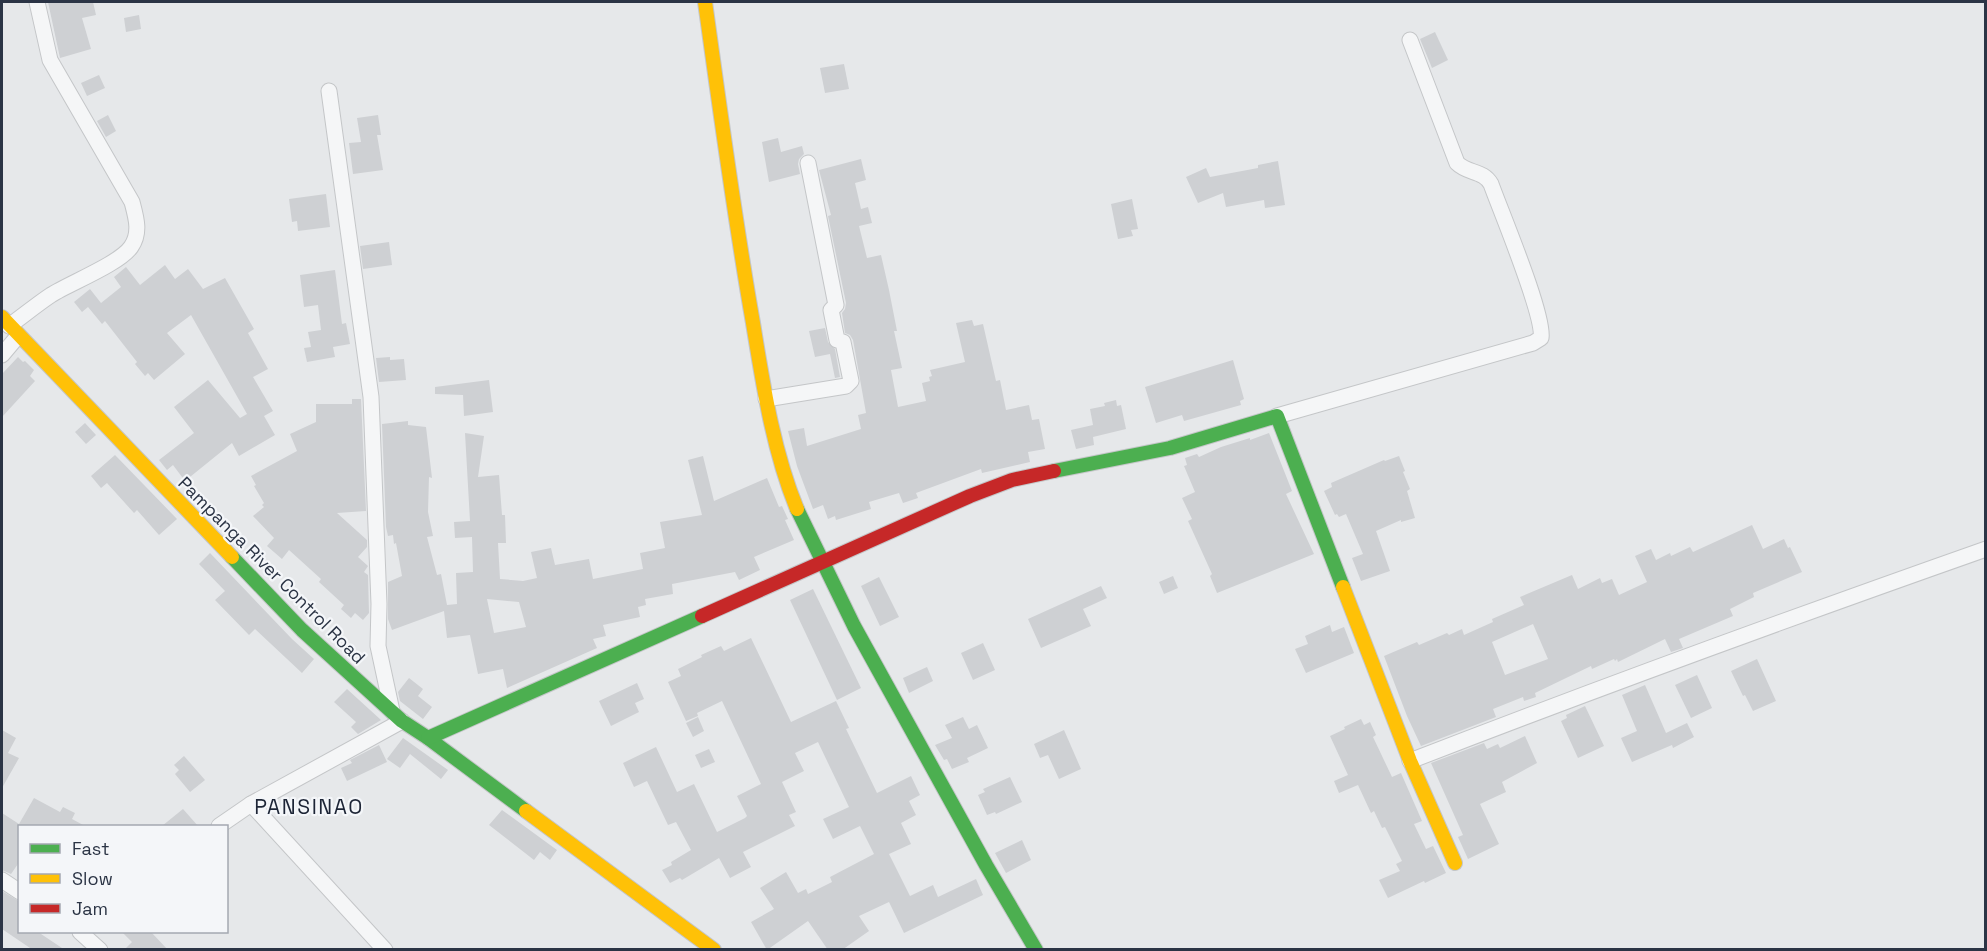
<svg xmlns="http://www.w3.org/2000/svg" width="1987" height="951" font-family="'Space Grotesk',sans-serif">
<rect width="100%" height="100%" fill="#e6e8ea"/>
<!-- building -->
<g fill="#ced0d3" fill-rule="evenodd">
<polygon points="48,2 93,2 96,15 82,18 91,49 60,58"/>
<polygon points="139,15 141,29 126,32 124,18"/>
<polygon points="1435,32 1448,60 1432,68 1420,39"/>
<polygon points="844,64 849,89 825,93 820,68"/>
<polygon points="99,75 105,88 87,96 81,83"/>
<polygon points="108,115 116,131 106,137 97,121"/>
<polygon points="378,115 381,135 377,135 383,170 353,174 349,143 361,142 357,118"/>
<polygon points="778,138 781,152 802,146 804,154 799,159 798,164 800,174 769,182 762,142"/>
<polygon points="861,159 866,180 855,183 861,209 868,207 872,223 859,226 867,258 881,255 889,290 897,331 894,331 902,368 891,370 898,407 926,401 922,383 930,381 929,377 932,376 930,370 965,362 956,323 972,320 974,326 983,324 996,381 1000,380 1006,410 1029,405 1032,420 1039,419 1045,449 1028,452 1030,462 982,473 981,469 916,493 918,498 903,503 899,493 869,502 871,509 836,520 835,516 828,519 823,505 813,509 797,466 788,431 804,428 807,446 861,429 858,415 866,413 853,340 850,335 845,333 842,313 845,309 846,303 828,216 831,215 819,170"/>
<polygon points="1278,161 1285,205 1265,208 1264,200 1226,207 1223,193 1198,203 1186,177 1206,168 1210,177 1258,168 1258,165"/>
<polygon points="326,194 330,227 298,231 297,221 292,222 289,199"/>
<polygon points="1132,199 1138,229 1131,230 1133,236 1118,239 1111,204"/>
<polygon points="389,242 392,265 363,269 360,246"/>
<polygon points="165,265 175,279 188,269 203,289 225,278 254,329 248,333 268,369 253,377 273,411 264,416 275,435 239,456 232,443 185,481 173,465 167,470 159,460 194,433 174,407 208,380 240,418 247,414 191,315 167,333 185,354 154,380 148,373 145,376 135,364 137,362 105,321 102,324 88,307 82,312 74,302 90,289 101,303 121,287 114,277 126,267 140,285"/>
<polygon points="335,270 342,324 346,323 350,344 333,347 335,357 307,362 304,348 311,347 308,332 321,330 318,305 304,307 300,275"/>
<polygon points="825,328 828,342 835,349 840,377 835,378 830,354 815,357 809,331"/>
<polygon points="18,357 23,362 25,361 34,370 30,376 35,381 2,417 2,374"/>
<polygon points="390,357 390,360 404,359 406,380 379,382 376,358"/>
<polygon points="1233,360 1244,399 1240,401 1241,405 1184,421 1182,415 1156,423 1145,387"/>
<polygon points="489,380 493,412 464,416 463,395 435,394 435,387"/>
<polygon points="352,399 361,399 366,511 337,513 367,540 367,547 358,557 368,566 364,572 368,575 369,613 363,620 355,613 351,618 341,609 344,605 319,582 321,579 289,550 282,559 267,546 274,538 253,516 264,507 262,505 264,503 254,486 256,485 251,476 297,451 290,434 316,422 316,404 352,404"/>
<polygon points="1116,400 1117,406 1121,405 1126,429 1093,437 1094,445 1076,449 1071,430 1093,425 1090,409 1105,406 1104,403"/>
<path d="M 408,421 L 408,425 L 426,427 L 432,478 L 429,477 L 428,512 L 433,536 L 427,537 L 437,575 L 441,574 L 447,605 L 457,604 L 456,573 L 473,572 L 472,537 L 455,538 L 454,522 L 470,521 L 465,433 L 484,436 L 478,477 L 499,475 L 502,515 L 505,515 L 506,543 L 498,543 L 500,579 L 523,581 L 537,578 L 531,552 L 551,548 L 555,565 L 589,559 L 593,579 L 643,569 L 640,553 L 665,548 L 660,522 L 702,515 L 688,460 L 703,456 L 714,501 L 767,478 L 779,507 L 782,506 L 788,519 L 785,520 L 794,540 L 754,557 L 760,570 L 739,580 L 735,572 L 672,584 L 673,594 L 645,599 L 646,605 L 638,607 L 640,617 L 603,625 L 606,636 L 593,639 L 597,648 L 507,688 L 503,669 L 478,674 L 470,635 L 447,638 L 444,611 L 392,630 L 388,619 L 388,582 L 402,576 L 396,543 L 394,544 L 393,535 L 388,536 L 386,527 L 382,424 ZM 487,599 L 519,602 L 526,627 L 494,633 Z"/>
<polygon points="85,423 96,435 86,444 75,432"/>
<polygon points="1269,433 1292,491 1286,494 1314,554 1217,593 1210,576 1212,574 1188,521 1192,519 1182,498 1195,492 1184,466 1187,465 1185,458 1197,454 1199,457 1221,447 1250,438 1250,440"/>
<polygon points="115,455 177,519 159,535 137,510 134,513 107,483 101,488 91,476"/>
<polygon points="1399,456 1405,471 1403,472 1410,489 1407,491 1415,518 1401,522 1401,520 1376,531 1390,571 1361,581 1352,558 1363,554 1346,514 1339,517 1337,514 1335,515 1324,491 1332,487 1331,483 1384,460 1385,461"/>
<path d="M 1752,525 L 1763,549 L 1784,539 L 1788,548 L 1790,547 L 1802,572 L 1753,593 L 1754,597 L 1730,609 L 1733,616 L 1679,639 L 1683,648 L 1671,652 L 1665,639 L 1618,662 L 1617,659 L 1615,661 L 1614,659 L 1592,669 L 1591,666 L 1535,693 L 1536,697 L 1524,701 L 1523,697 L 1493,709 L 1496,717 L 1421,746 L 1407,716 L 1384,656 L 1417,642 L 1419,645 L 1447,633 L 1449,635 L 1462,629 L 1464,635 L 1493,622 L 1492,619 L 1524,605 L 1520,597 L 1572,575 L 1578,589 L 1600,578 L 1602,583 L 1612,579 L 1619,595 L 1647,582 L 1635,556 L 1651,549 L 1656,560 L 1670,553 L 1671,556 L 1690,547 L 1693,552 ZM 1533,624 L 1548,659 L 1505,675 L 1492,642 Z"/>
<polygon points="210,553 292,639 314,659 302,673 255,629 249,635 215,600 225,591 199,564"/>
<polygon points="1173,576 1178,588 1164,594 1159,582"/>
<polygon points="879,577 899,617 880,626 861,586"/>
<polygon points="1101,586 1107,598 1083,609 1091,626 1041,648 1028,619"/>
<polygon points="813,589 861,688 837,700 790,600"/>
<polygon points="1330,625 1332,632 1344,627 1354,653 1306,673 1295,649 1308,644 1305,636"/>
<polygon points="751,638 791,722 836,701 849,728 846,729 877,793 911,776 920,795 909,801 916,815 901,823 911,844 889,854 910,896 933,885 938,897 976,879 983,895 904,933 889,902 859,916 869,931 842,950 828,950 808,921 767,950 751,922 774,909 760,888 786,872 798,893 806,889 808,894 832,882 830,877 874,854 860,826 833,839 823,819 849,807 818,742 795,753 804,771 782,782 796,812 789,815 795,826 743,852 751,867 730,878 719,858 682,880 680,878 670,883 662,870 672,865 671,862 691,850 676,822 668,825 647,781 634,787 623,763 656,747 677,792 694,784 717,832 745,818 747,816 737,796 761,784 722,701 697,713 698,716 686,721 668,682 681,676 678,669 702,657 701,655 721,646 724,651"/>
<polygon points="983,643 995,670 973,680 961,653"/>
<polygon points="1757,659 1776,701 1753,711 1745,695 1743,696 1731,671"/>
<polygon points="927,667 933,681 909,693 903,678"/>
<polygon points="1697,675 1712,708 1691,718 1675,685"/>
<polygon points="409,678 423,689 418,696 432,707 423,719 400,701 398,692"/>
<polygon points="637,683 644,699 635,703 639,712 611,726 599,701"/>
<polygon points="1645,685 1666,733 1687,723 1694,737 1673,748 1672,745 1632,762 1621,738 1637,731 1622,695"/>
<polygon points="347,689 381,720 358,734 351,727 356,722 334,702"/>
<polygon points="1585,706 1604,746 1578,758 1561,721 1567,718 1566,715"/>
<polygon points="698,717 704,731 693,737 686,723"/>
<polygon points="963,717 969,729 977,725 988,748 967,758 969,762 952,769 947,759 944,760 935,745 952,738 945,725"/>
<polygon points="1361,719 1364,725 1370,722 1376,735 1373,737 1392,777 1401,773 1422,821 1414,824 1426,849 1433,846 1446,873 1425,883 1424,881 1388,898 1379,880 1400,871 1396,864 1402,861 1385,827 1382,828 1374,811 1371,813 1358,785 1339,793 1334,781 1348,775 1330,736 1345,729 1344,727"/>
<polygon points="2,730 16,738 8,753 19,758 2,788"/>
<polygon points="1064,730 1081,769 1059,779 1048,755 1040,758 1034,744"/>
<polygon points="1525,736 1537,763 1502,782 1506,792 1480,804 1499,844 1468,859 1458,837 1463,835 1431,763 1484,743 1487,749 1498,744 1500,748"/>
<polygon points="403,738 448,770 441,779 410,754 400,768 387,759"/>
<polygon points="379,745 387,762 347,781 341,768 352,763 350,760"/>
<polygon points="709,749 715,762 701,768 695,755"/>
<polygon points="184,756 205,780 190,792 175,774 179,770 174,765"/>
<polygon points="1010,777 1022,802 996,814 995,812 987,815 978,795 985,792 983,789"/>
<polygon points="34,798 60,812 63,807 75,813 72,819 85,826 20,826 20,861 11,874 2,870 2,813 19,824"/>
<polygon points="183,809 198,826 162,826"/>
<polygon points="502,810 557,850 550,860 540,852 534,860 489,825"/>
<polygon points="1022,840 1031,860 1006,873 995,853"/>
<polygon points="2,891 20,902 20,932 38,932 65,950 33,950 2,929"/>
<polygon points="122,932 151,932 168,950 124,950 132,942"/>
</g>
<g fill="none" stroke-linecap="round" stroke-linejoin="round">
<!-- street casing -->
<g stroke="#c4c6c8" stroke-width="17">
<g id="street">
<polyline points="329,91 371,397 379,604 378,646 392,711"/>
<path d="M 9,326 C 23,316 36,305 51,295 C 70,283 119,264 131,247 C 141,233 136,217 132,202 L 50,60 L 37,2"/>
<polyline points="2,355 18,336"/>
<polyline points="766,399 846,386 851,381 843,342 837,340 831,310 836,305 808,163"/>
<path d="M 1277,416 L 1533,343 L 1541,338 C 1545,316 1501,212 1491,184 C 1483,170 1468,174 1457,163 L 1410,40"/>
<path d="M 1410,761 C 1601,687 1793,617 1986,549"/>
<polyline points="251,804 385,950"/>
<polyline points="219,826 251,804 402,721"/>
<polyline points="2,880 20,892"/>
<polyline points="80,932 100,950"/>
</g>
</g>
<!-- fast casing -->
<g stroke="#c4c6c8" stroke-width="16">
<g id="fast">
<polyline points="1054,471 1170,448 1277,416 1343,587"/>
<polyline points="797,509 854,626 986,865 1036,950"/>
<polyline points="232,557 302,630 402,721 428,738 526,811"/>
<polyline points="428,738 702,616"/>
</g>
</g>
<!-- slow casing -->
<g stroke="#c4c6c8" stroke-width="16">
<g id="slow">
<path d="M 705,2 C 720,109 734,216 753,323 C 763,384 773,451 797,509"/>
<polyline points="2,317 232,557"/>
<polyline points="1343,587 1410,761 1455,863"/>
<polyline points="526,811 714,950"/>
</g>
</g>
<!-- jam casing -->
<g stroke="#c4c6c8" stroke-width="16">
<polyline id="jam" points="702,616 970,496 1012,480 1054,471"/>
</g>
<!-- street -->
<use href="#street" stroke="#f5f6f7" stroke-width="15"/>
<!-- fast -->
<use href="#fast" stroke="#4caf50" stroke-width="14"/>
<!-- slow -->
<use href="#slow" stroke="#ffc107" stroke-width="14"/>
<!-- jam -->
<use href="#jam" stroke="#c62828" stroke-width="14"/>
</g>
<g text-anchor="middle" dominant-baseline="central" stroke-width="4.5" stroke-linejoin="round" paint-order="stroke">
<!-- street labels -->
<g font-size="18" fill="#2b3445" stroke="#f4f6f9">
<text transform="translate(272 570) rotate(45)">Pampanga River Control Road</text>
</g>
<!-- quarter labels -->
<g font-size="21" letter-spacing="1.5" fill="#1d2536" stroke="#f4f6f9">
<text x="309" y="806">PANSINAO</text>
</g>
</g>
<!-- border -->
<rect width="1987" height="951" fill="none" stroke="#2b3445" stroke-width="6"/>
<!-- legend -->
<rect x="18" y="825" width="210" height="108" fill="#f4f6f9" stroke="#a4a8b1" stroke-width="1.5"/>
<rect x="30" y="844" width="30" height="9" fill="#4caf50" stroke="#a4a8b1" stroke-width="1.5"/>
<text x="72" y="855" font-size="18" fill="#2b3445">Fast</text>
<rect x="30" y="874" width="30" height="9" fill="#ffc107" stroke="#a4a8b1" stroke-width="1.5"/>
<text x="72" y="885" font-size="18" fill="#2b3445">Slow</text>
<rect x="30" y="904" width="30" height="9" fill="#c62828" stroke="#a4a8b1" stroke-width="1.5"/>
<text x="72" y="915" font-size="18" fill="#2b3445">Jam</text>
</svg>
